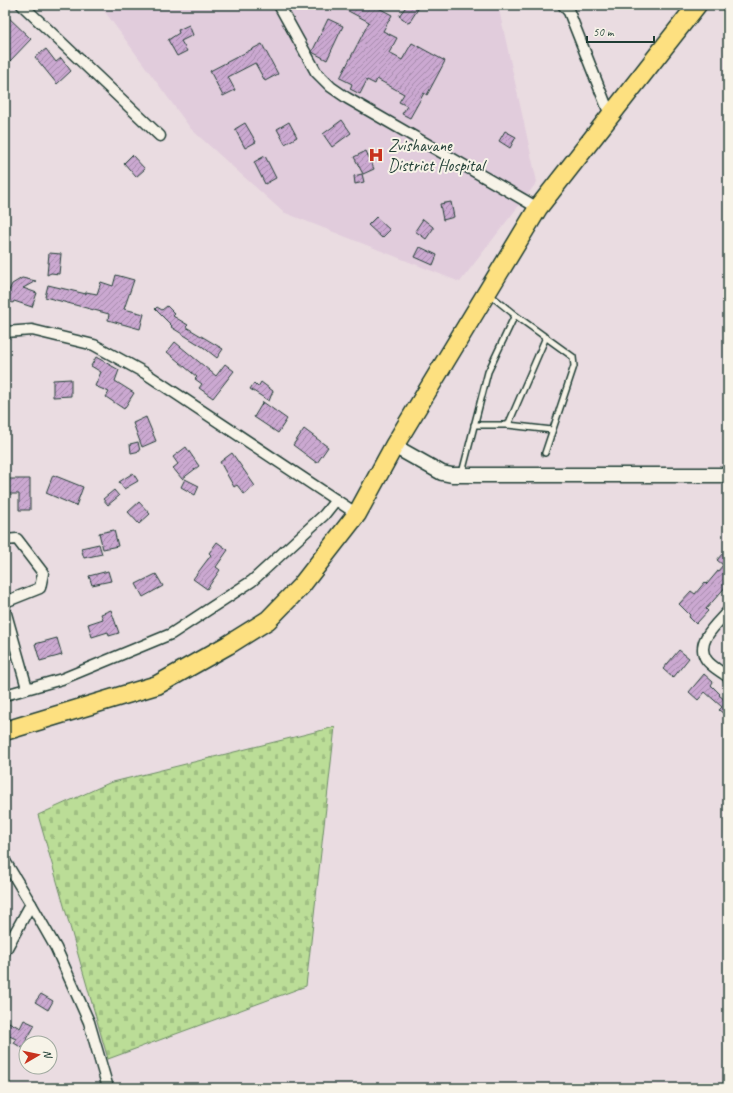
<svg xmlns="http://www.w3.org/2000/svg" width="733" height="1093" font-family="Caveat,sans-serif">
<defs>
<pattern id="cemetery-stones" width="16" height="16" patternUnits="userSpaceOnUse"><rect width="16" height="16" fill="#bbdd97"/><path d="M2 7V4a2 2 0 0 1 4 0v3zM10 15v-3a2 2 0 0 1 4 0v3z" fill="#a0bf83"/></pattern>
<pattern id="building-hatch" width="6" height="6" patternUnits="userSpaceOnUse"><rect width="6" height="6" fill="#cba8d1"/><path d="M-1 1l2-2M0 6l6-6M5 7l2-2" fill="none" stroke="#a48aaa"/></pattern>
</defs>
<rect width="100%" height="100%" fill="#eadce1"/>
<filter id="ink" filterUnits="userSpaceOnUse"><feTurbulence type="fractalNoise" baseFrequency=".025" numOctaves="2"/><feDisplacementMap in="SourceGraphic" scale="8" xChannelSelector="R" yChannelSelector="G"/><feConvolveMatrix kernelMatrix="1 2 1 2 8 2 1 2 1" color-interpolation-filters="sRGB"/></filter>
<g filter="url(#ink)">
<!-- built -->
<polygon fill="#e1ccdc" points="100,5 498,5 537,182 460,282 283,212 191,129"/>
<!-- cemetery -->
<polygon fill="url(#cemetery-stones)" stroke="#6d8d66" points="335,727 306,986 108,1059 38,815 109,783"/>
<!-- building -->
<g fill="url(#building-hatch)" stroke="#1f3d34">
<polygon points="337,5 373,5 392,15 383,31 397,38 389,53 402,60 412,43 445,61 427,95 424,93 410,118 402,114 407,106 399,102 404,94 377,79 375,84 367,80 360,94 350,89 352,84 340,78 369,22"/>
<polygon points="407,5 411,5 418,9 409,23 399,16"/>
<polygon points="5,14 31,39 10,61 5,56"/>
<polygon points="328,19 343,26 327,60 312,52"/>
<polygon points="189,25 193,35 181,41 187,51 177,56 168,40 179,33 178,30"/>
<polygon points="262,44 278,74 265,81 255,63 228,77 235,90 223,96 210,71"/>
<polygon points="46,49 56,62 61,58 71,71 57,84 35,57"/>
<polygon points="342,120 351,133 332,147 323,134"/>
<polygon points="289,122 297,137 285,144 277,129"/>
<polygon points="245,123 256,142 245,148 235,129"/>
<polygon points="505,131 516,137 510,148 499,141"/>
<polygon points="366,151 374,169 363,174 354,157"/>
<polygon points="132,155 145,169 136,177 124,163"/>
<polygon points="265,156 276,178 265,184 254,162"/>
<polygon points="362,174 364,182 355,184 354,176"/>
<polygon points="451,202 454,217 443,220 440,204"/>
<polygon points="376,217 390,230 382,238 368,225"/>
<polygon points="423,219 433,227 433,229 426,239 415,231"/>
<polygon points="420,247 437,255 433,265 415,257"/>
<polygon points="49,253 61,254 59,274 51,273 47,275"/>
<polygon points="116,275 134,280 124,309 144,314 140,329 108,320 109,314 45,297 48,285 86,294 86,292 97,294 101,282 113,286"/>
<polygon points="22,278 36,281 23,288 37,293 32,307 14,301 13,303 5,299 12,284"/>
<polygon points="167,306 175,314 173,316 188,325 186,327 223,349 217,358 203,347 171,327 172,326 155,309 157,307 162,310"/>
<polygon points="175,342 216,376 225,364 234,371 213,398 199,388 202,384 195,379 197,377 167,352"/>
<polygon points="96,357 119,370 115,381 134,393 124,409 106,397 109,392 95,386 101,372 91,366"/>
<polygon points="71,379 71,396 53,397 53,380"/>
<polygon points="261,382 273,391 269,401 250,389 254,383 258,387"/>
<polygon points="263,402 287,419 278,433 254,417"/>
<polygon points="146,417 156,441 142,447 133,423"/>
<polygon points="304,429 328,447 317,463 293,445"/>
<polygon points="138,442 140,451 131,453 130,444"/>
<polygon points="186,447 199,466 182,479 173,468 178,464 173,457"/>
<polygon points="232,453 255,486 244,494 237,485 234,487 220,462"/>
<polygon points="133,473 138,481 124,489 119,482"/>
<polygon points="53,475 83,487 76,506 46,493"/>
<polygon points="5,479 30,479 30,510 19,510 19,494 5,494"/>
<polygon points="185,479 199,486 195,495 181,487"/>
<polygon points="114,490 119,496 108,505 103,499"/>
<polygon points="139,502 150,514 139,524 128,512"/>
<polygon points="114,530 118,546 103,549 99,533"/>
<polygon points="217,542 228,550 216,567 220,570 207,589 193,579 211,555 209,553"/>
<polygon points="99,544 102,554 84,558 81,548"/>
<polygon points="728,547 728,584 706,609 708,611 696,624 689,617 690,615 679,604 691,591 695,594 705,582 707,584 723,565 717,560"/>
<polygon points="108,571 111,581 92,585 89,576"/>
<polygon points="156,574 163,586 143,597 136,584"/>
<polygon points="111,610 119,633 109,636 108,632 92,637 88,624 103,619 101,614"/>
<polygon points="57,638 62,655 40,661 35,644"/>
<polygon points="679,650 689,658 673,678 663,669"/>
<polygon points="704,674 713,682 711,685 720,694 719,695 727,702 728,700 728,712 724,714 719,710 722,707 705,692 698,700 689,692"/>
<polygon points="41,994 53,1001 48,1010 35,1002"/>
<polygon points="5,1020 20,1028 24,1020 35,1025 22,1048 14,1043 16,1039 5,1034"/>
</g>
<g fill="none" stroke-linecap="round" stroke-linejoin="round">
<!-- lane casing -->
<g stroke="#1f3d34" stroke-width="8">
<g id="lane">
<polyline points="489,294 515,315 573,357 574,366 545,453"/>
<polyline points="474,425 508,425 552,430"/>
<polyline points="508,425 546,337"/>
<polyline points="462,473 488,372 515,315"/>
</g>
</g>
<!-- street casing -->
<g stroke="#1f3d34" stroke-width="13">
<g id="street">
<polyline points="22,5 160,136"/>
<polyline points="279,5 316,72 331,87 347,98 538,208"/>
<polyline points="563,5 569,12 610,115"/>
<polyline points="5,332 32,330 94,345 145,373 357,514"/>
<polyline points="5,540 17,539 43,573 40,588 5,602"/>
<polyline points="5,610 27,688"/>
<path d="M 728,611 C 717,624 695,641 706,659 C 710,666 722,672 728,677"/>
<polyline points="5,695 62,679 171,634 252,581 324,515 336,500"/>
<polyline points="5,861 31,904 5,951"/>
<polyline points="31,904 56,948 89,1022 108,1088"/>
</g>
</g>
<!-- secondary casing -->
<g stroke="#1f3d34" stroke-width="17">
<polyline id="secondary" points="394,446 442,473 452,475 728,475"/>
</g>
<!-- highway casing -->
<g stroke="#1f3d34" stroke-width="21">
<polyline id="highway" points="5,731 157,685 228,645 268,620 301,586 357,514 394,446 538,208 697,5"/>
</g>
<!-- lane -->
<use href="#lane" stroke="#f7f3e8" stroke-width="5"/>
<!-- street -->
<use href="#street" stroke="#f7f3e8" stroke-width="10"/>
<!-- secondary -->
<use href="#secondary" stroke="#f7f3e8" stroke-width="14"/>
<!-- highway -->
<use href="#highway" stroke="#fde080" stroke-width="18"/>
</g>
</g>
<!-- icons -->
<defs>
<g id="hospital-bare" transform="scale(1.2)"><path d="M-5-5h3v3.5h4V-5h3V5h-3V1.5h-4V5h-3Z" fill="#c8321e" stroke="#f7f3e8" stroke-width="2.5" paint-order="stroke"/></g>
</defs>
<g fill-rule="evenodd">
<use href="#hospital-bare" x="376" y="155"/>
</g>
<g text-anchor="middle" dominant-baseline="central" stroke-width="4" stroke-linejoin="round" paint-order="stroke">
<!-- poi labels -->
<g font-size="17" fill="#1f3d34" stroke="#f7f3e8" text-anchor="start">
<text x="388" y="145">Zvishavane<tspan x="388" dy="20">District Hospital</tspan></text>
</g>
</g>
<!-- margin -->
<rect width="733" height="1093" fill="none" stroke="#f7f3e8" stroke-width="20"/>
<rect x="10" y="10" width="713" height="1073" fill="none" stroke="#1f3d34" stroke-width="1.5" filter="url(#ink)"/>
<!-- north arrow -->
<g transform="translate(38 1055) rotate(81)"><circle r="19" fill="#f7f3e8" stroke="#a1aaa0"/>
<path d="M0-3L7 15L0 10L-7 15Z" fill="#c8321e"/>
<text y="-6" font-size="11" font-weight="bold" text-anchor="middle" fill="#1f3d34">N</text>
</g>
<!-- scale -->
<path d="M587 36v6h67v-6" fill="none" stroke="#1f3d34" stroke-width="2"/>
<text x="593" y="36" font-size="12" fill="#1f3d34" stroke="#f7f3e8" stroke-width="3" paint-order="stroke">50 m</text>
</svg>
